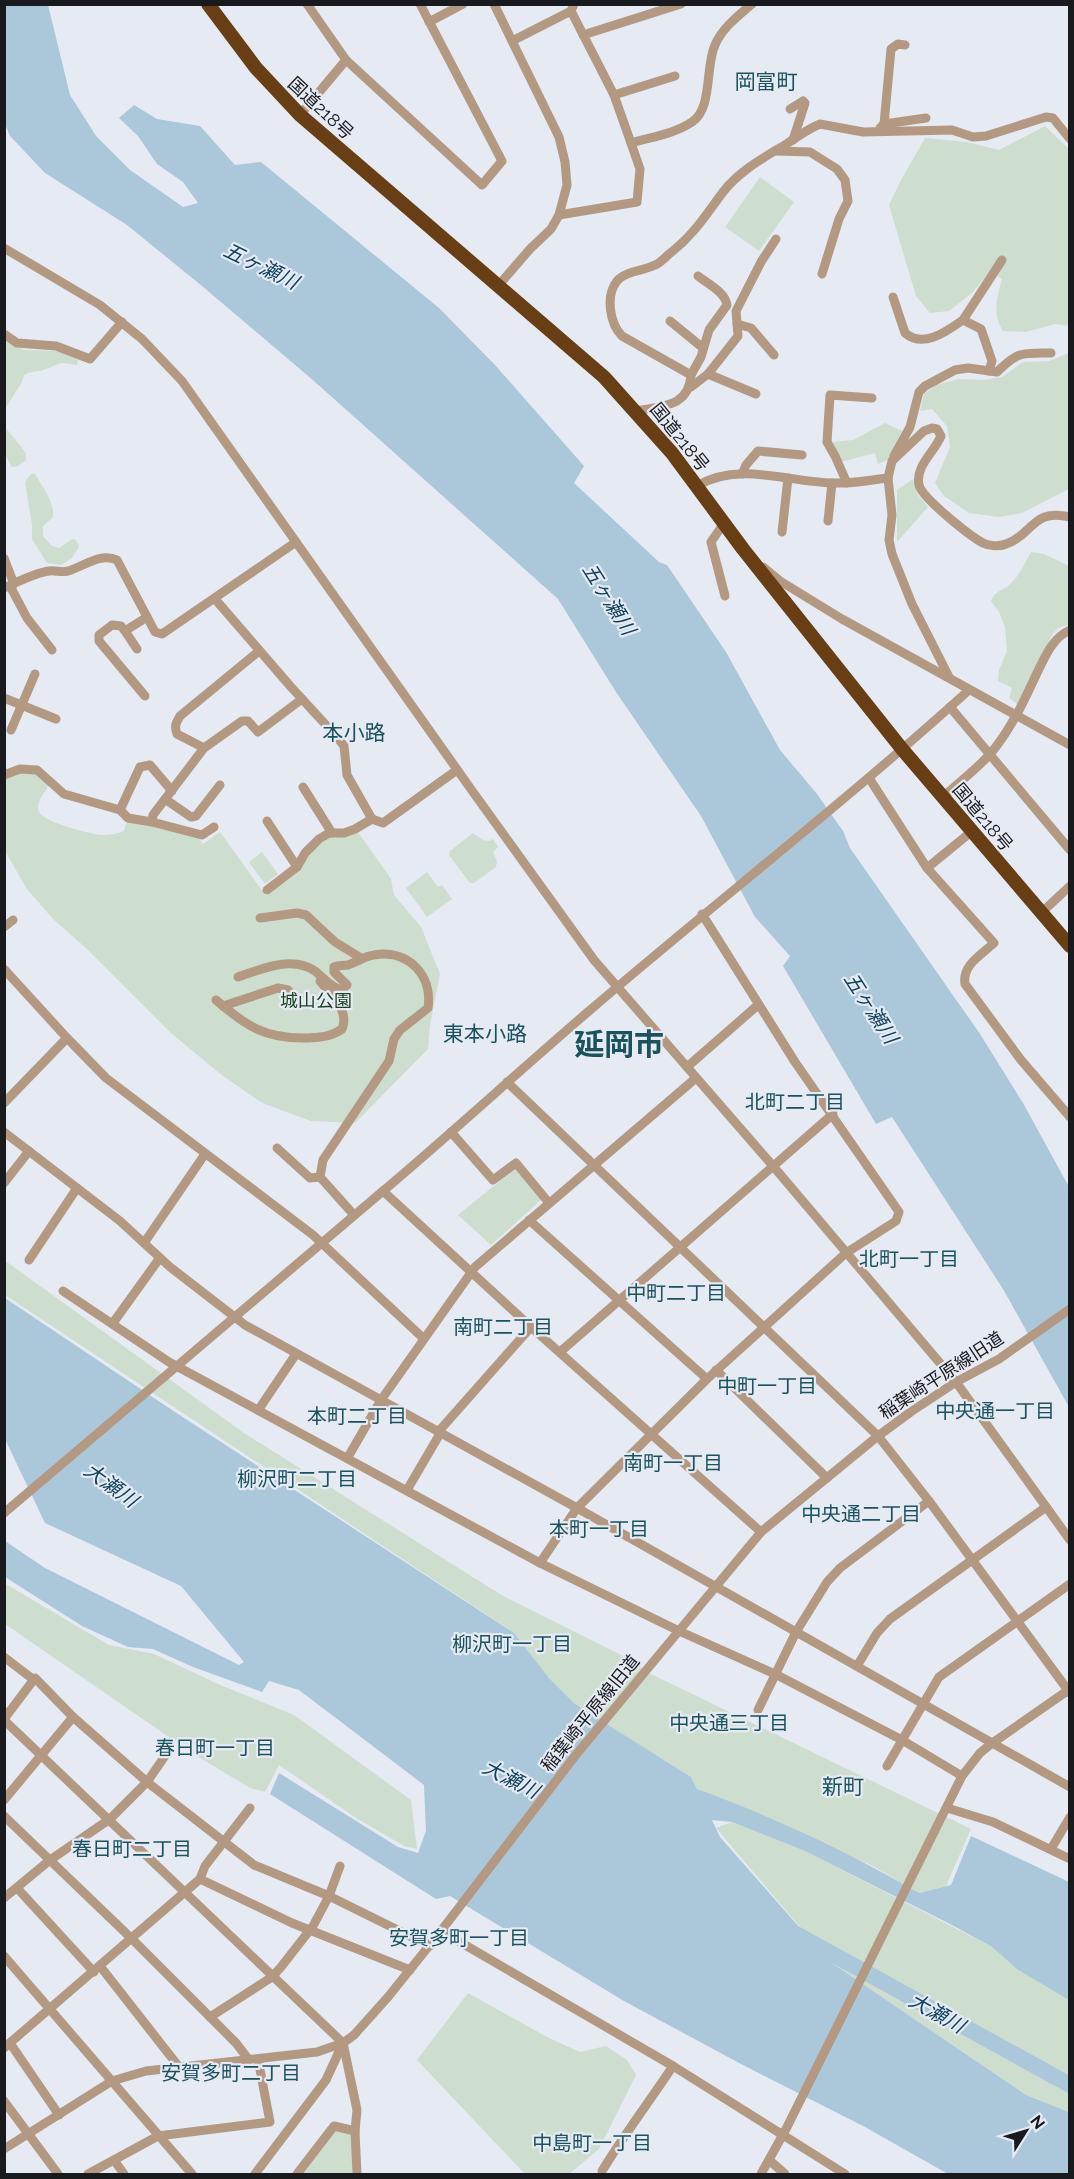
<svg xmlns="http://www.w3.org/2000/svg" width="1074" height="2179" font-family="Raleway,'Noto Sans JP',sans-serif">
<rect width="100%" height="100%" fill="#e5eaf3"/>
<!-- green -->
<g fill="#cddece">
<path d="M 1045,126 L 1069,149 L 1069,326 L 1055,324 L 1026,332 L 1003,331 C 992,315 997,297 1002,279 L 990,271 L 972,293 L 949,311 L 930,313 L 916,296 L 889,205 L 901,180 L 925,138 L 967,142 L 999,150 Z"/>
<polygon points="760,177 794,202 759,251 725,227"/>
<path d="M 5,341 L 24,350 L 57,351 L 78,358 L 77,365 C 55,361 62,364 43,370 C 36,372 31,371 24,375 L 22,382 L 5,409 Z"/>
<polygon points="1069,353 1069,489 1022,513 999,517 969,513 944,496 935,483 950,447 947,426 932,409 920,411 924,394 936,385 959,379 983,380 1002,377 1023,362 1049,361"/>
<polygon points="885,423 902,431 889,459 878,464 875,453 841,462 832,442 853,440"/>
<polygon points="5,427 26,453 26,460 18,466 12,467 5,455"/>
<path d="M 31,474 L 35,474 C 42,486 55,503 53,517 L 43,526 L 43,536 L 52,546 L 59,548 L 72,539 L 76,540 L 79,547 L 72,558 L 61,565 L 47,563 L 32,539 L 32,525 L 25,482 Z"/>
<polygon points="913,479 917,494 928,507 897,542 897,490"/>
<path d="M 1031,552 L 1044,554 L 1069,566 L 1069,625 L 1058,628 L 1052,635 L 1019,705 L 1009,698 L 1012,688 L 998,681 L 999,670 L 1007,651 L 1005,627 L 999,612 L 991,601 C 995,591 1000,592 1009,585 C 1018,578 1025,563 1031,552 Z"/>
<path d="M 30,770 L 49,785 C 45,792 37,801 38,810 C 39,821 90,834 101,835 C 109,835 116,834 124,831 L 127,821 L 198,837 L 203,844 L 220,832 L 266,896 L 300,870 L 314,846 L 327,837 L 358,832 L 391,879 L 394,895 L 421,927 L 440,974 L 430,1025 L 428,1049 L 355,1123 L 311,1121 L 262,1103 L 219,1073 L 171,1033 L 86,948 L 53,919 L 27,889 L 5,851 L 5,776 Z"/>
<polygon points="473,833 483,840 489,841 493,839 498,847 493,852 497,861 496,867 474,883 470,883 449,855 450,851"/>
<polygon points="262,852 278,874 265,884 249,862"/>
<polygon points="427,872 438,887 442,885 452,899 427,917 406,888"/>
<polygon points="516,1168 542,1199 491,1245 458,1215"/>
<polygon points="4,1260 244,1433 503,1596 629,1659 649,1673 971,1829 946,1886 919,1893 873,1866 697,1789 691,1777 575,1704 549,1678 514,1633 5,1295"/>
<polygon points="4,1583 109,1645 154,1654 218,1684 294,1715 411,1800 417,1849 404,1846 356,1818 279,1765 265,1792 250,1788 192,1753 5,1624"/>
<polygon points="732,1822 805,1851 992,1947 1018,1970 1069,2000 1069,2112 1026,2095 829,1961 716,1828"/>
<polygon points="468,1993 547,2037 580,2052 606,2046 627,2060 636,2075 599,2149 569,2174 525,2174 417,2060"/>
<polygon points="335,2128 352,2132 352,2174 301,2174"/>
</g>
<!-- water -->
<g fill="#abc7da">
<polygon points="5,5 48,5 70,95 96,136 130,170 183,207 198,203 183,182 157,164 138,136 119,118 134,105 157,119 200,126 235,165 261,162 439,308 495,365 584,466 574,483 659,562 667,565 726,652 780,750 817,794 843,831 850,848 980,1034 1023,1103 1069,1187 1069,1407 1003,1289 892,1117 876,1124 783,966 790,956 755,917 701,816 616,692 558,599 314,381 202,286 127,225 45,173 10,136 5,124"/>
<path d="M 5,1298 L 175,1412 L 514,1633 L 549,1678 L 575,1704 L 691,1777 L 697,1789 C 773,1817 849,1852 919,1893 L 951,1885 L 971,1836 L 1069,1882 L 1069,2000 L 1018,1970 L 992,1947 L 952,1925 L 805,1851 L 732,1822 L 712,1820 L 720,1837 L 829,1961 L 1026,2095 L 1069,2112 L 1069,2174 L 948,2174 L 865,2127 L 741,2064 L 624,2001 L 450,1896 L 436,1899 L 270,1794 L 279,1773 L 398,1847 L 418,1853 L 426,1831 L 424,1785 L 299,1690 L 269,1681 L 262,1692 L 193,1667 L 153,1649 L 128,1647 L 82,1626 L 5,1577 L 5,1541 L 45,1568 L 239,1665 L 244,1662 L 181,1586 L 45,1523 L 5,1439 Z"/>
</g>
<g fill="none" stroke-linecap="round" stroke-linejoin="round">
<!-- river -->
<polyline stroke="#abc7da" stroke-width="16" points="796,1934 1070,2085"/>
<!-- minor -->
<g stroke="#b39882" stroke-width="9">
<polyline points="307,4 346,60 482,185 502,161 420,4"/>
<polyline points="494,4 559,137 565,162 567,185 559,215 551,229 530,249 498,286"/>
<polyline points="571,11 614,95 631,143"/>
<polyline points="429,22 463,4"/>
<polyline points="583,35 681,4"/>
<polyline points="512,41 571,11 574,4"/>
<polyline points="614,95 675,76"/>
<polyline points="790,109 803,101 805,103 793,140"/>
<polyline points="300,115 346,60"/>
<polyline points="884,124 891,49 898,44 905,45"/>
<polyline points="880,128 884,124 926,118"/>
<polyline points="776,151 810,152 837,169 845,180 848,201 839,219 822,274"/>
<path d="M 559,215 L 637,202 L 640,169 L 631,143 C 651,137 674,134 692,122 C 713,108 705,66 715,45 C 722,28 738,16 752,4"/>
<polyline points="4,248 100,305 142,339 182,381 473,792 594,960 773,1166 956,1382 1070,1540"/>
<path d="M 893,297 L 905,333 C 924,349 947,331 963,320 L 981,329 L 992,361 L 989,371"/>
<polyline points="963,320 1002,260"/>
<polyline points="670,321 703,348"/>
<polyline points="737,324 751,328 774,355"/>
<polyline points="4,334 17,343 56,346 90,359 122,322"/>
<polyline points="708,374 756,394"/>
<path d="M 691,375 L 701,357 L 709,330 L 727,305 C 725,292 708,284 698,276"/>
<polyline points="691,387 708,374 738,336 736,311 761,262 776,239"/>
<path d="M 636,411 C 662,406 689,407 691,375 L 622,336 C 610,324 605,296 617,281 C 625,271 643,271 655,265 C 660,263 665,258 669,254 C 693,236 705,216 723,192 C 740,170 765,157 788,143 C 798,136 808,129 820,124 L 863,132 L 952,130 L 973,137 L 986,136 L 1046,117 L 1053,118 L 1070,139"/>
<path d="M 894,456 L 910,427 L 919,392 L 925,386 L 955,370 L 968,368 L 997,372 C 1018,351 1022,353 1051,353"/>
<polyline points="742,474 746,465 758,451 802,455"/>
<polyline points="847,483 835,456 827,442 830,395 872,398"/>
<path d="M 697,486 C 739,461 787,482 833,483 C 851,484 870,480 888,478"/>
<polyline points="828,521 832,483"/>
<polyline points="724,523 711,542 725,596"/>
<polyline points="782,532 788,478"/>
<polyline points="4,558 14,584"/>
<polyline points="763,567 780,581 842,619 1070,745"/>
<polyline points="10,586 27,618 52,650"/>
<path d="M 4,588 C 18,582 34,573 49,571 C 55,570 62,573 68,571 C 83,567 100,552 117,560 L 155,632 L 162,634 L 296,542"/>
<polyline points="215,599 291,687 337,737 344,746 347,775 372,819 383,823 457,770"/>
<polyline points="125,631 137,649"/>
<path d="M 949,677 L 912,604 L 892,554 L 889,540 L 892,515 L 888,478 L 892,461 L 924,431 L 932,428 L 937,429 L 941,436 C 934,453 915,466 919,485 C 922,498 970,536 983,543 C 989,546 999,547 1006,544 C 1034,534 1032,508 1070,517"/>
<polyline points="145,696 99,641 99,635 112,625 121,626 125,631 147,617"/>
<polyline points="4,698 56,719"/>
<polyline points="950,707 1070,850"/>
<polyline points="11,730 35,674"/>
<path d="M 204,748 L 177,734 C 174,726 176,723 180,716 L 259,651"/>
<polyline points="4,775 20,769 37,770 64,794 120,810 128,818 152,822 153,815 204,748 242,721 248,721 258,732 302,699"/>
<path d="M 869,778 L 927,868 L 994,943 C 981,955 962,965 965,984 L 1021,1060 L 1070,1117"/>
<polyline points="303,787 332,833"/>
<path d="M 943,797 C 958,783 977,769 991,753 C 1011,729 1024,701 1037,673 C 1045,657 1052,638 1070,630"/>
<polyline points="165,799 191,817 196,816 220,785"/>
<polyline points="120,810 140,767 150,765 172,791"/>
<polyline points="267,821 297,867"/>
<polyline points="152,822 202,835 214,827"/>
<polyline points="927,868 971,832"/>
<polyline points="267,890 297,867 305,853 319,839 329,833 344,833 355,829 372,819"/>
<polyline points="1041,913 1070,886"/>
<polyline points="260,918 297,913 306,915 335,942 361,958"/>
<polyline points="4,927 13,920"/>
<polyline points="4,969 67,1038 106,1078 313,1235 423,1338"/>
<path d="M 238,977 C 262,969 292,955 315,971 C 324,978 330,987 341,990 L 347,985 L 334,972 L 334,967 C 339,965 342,966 348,965 C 357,962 365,956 374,955 C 408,949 433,975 428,1008 L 400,1030 L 394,1039 L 389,1061 L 323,1160 L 320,1177 L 354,1215"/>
<path d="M 216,1000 C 246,1026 265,1039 307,1038 C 320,1037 331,1037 342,1029 C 350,1011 331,995 320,981"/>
<polyline points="223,1006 278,988 288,990 291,994 287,1001"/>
<polyline points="687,1067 758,1005"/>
<polyline points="507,1082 878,1436 929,1501 1070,1693"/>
<polyline points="4,1103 67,1038"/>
<polyline points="4,1132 120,1221 170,1267 245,1325 577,1508 1070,1787"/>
<polyline points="451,1132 493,1180 516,1163 549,1203"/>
<polyline points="277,1148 310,1178 320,1177"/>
<polyline points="4,1183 29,1151"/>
<polyline points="383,1191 531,1327 761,1532"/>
<polyline points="529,1220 707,1379"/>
<polyline points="144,1243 205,1154"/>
<polyline points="29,1260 77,1188"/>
<polyline points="63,1291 169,1362 540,1563 679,1631 777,1675 902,1740 962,1776"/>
<polyline points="113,1323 159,1259"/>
<polyline points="560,1352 833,1114"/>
<polyline points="716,1370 827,1478"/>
<polyline points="259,1409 296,1354"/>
<polyline points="439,1431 531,1327"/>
<polyline points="348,1457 381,1400 475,1267 696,1078"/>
<polyline points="407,1490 441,1432"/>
<path d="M 4,1513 C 131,1406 257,1298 383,1191 C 453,1132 520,1070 589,1011 C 715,903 846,801 969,690"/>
<polyline points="540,1563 577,1508 707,1379 846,1253 896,1221 899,1212 795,1062 702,914"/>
<polyline points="4,1657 34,1680"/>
<polyline points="857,1666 877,1633 890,1619 1046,1507"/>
<polyline points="758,1710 796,1632 827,1582 840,1568 929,1501"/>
<polyline points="4,1719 35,1678 73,1717 147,1782 254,1865 329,1896 430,1946"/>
<polyline points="4,1720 343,2043 357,2110 355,2131 357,2174"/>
<polyline points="887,1766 939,1677 1070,1584"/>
<polyline points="4,1800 73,1717"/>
<polyline points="947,1808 993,1822 1070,1859"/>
<polyline points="4,1816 132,1939 236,2043 249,2060"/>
<polyline points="1051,1849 1070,1817"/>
<polyline points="200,1879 205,1866 250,1808"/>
<polyline points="17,1888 94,1972"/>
<polyline points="4,1898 50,1860 110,1819 147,1782 167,1753"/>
<polyline points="441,1931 673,2066 845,2174"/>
<polyline points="4,1956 192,2174"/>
<polyline points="100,1966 179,2067"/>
<polyline points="210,2017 272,1977 281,1967 313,1926 329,1896 340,1866"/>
<polyline points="10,2043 59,2115"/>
<polyline points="4,2048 200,1879 292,1923 410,1970"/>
<polyline points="4,2101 58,2174"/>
<polyline points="4,2149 112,2081 146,2071 317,2052 343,2043 354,2035 388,1997 441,1931 575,1756 761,1532 878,1436 912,1411 956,1382 999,1359 1070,1309"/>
<polyline points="114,2160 124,2174"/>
<polyline points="769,2160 785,2174"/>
<path d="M 602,2171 C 624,2135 649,2102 673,2066"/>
<polyline points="88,2174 158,2136 270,2122 258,2059"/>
<polyline points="255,2174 326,2080 343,2043"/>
<polyline points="297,2174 334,2126 355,2131"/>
<polyline points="761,2174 786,2129 962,1776 980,1753 991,1744 1070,1689"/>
</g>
<!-- highway -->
<polyline stroke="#683e15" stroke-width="14" points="208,4 256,68 300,115 604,377 672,453 743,549 902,749 1070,946"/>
</g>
<g text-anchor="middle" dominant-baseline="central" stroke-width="4.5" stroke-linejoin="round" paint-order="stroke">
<!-- street labels -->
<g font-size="18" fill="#191a1e" stroke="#e5eaf3">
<text transform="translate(321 108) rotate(43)">国道218号</text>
<text transform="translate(680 437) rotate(51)">国道218号</text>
<text transform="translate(983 817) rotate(50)">国道218号</text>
<text transform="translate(941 1375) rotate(-33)">稲葉崎平原線旧道</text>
<text transform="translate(590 1713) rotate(-51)">稲葉崎平原線旧道</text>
</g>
<!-- park labels -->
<g font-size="18" fill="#1b4323" stroke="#e5eaf3">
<text x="316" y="1000">城山公園</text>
</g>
<!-- water labels -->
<g font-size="20" font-style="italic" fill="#11435f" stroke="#e5eaf3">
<text transform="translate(261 266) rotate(26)">五ヶ瀬川</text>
<text transform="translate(609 599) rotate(58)">五ヶ瀬川</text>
<text transform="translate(871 1008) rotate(57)">五ヶ瀬川</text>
<text transform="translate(111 1485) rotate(36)">大瀬川</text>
<text transform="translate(511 1779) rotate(27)">大瀬川</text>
<text transform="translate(937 2013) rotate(29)">大瀬川</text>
</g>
<!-- neighbourhood labels -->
<g font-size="20" fill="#1a525e" stroke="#e5eaf3">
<text x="795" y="1102">北町二丁目</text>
<text x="909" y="1259">北町一丁目</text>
<text x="676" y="1293">中町二丁目</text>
<text x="503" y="1327">南町二丁目</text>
<text x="767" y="1386">中町一丁目</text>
<text x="995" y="1411">中央通一丁目</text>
<text x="357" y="1416">本町二丁目</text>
<text x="673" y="1463">南町一丁目</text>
<text x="297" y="1479">柳沢町二丁目</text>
<text x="861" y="1514">中央通二丁目</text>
<text x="599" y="1529">本町一丁目</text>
<text x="512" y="1644">柳沢町一丁目</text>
<text x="729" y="1723">中央通三丁目</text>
<text x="215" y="1748">春日町一丁目</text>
<text x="132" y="1849">春日町二丁目</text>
<text x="459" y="1938">安賀多町一丁目</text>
<text x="231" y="2073">安賀多町二丁目</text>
<text x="592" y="2143">中島町一丁目</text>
</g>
<!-- quarter labels -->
<g font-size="21" fill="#1a525e" stroke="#e5eaf3">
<text x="766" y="81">岡富町</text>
<text x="354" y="732">本小路</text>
<text x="485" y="1033">東本小路</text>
<text x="843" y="1786">新町</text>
</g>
<!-- town labels -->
<g font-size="30" font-weight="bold" fill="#1a525e" stroke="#e5eaf3">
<text x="619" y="1044">延岡市</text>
</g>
</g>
<!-- border -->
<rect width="1074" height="2179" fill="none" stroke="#191a1e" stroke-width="12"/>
<!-- north arrow -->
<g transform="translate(1026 2131) rotate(53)" stroke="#e5eaf3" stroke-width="4.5" paint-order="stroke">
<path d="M0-4.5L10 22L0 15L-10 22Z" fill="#191a1e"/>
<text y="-9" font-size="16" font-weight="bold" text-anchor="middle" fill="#191a1e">N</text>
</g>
</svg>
